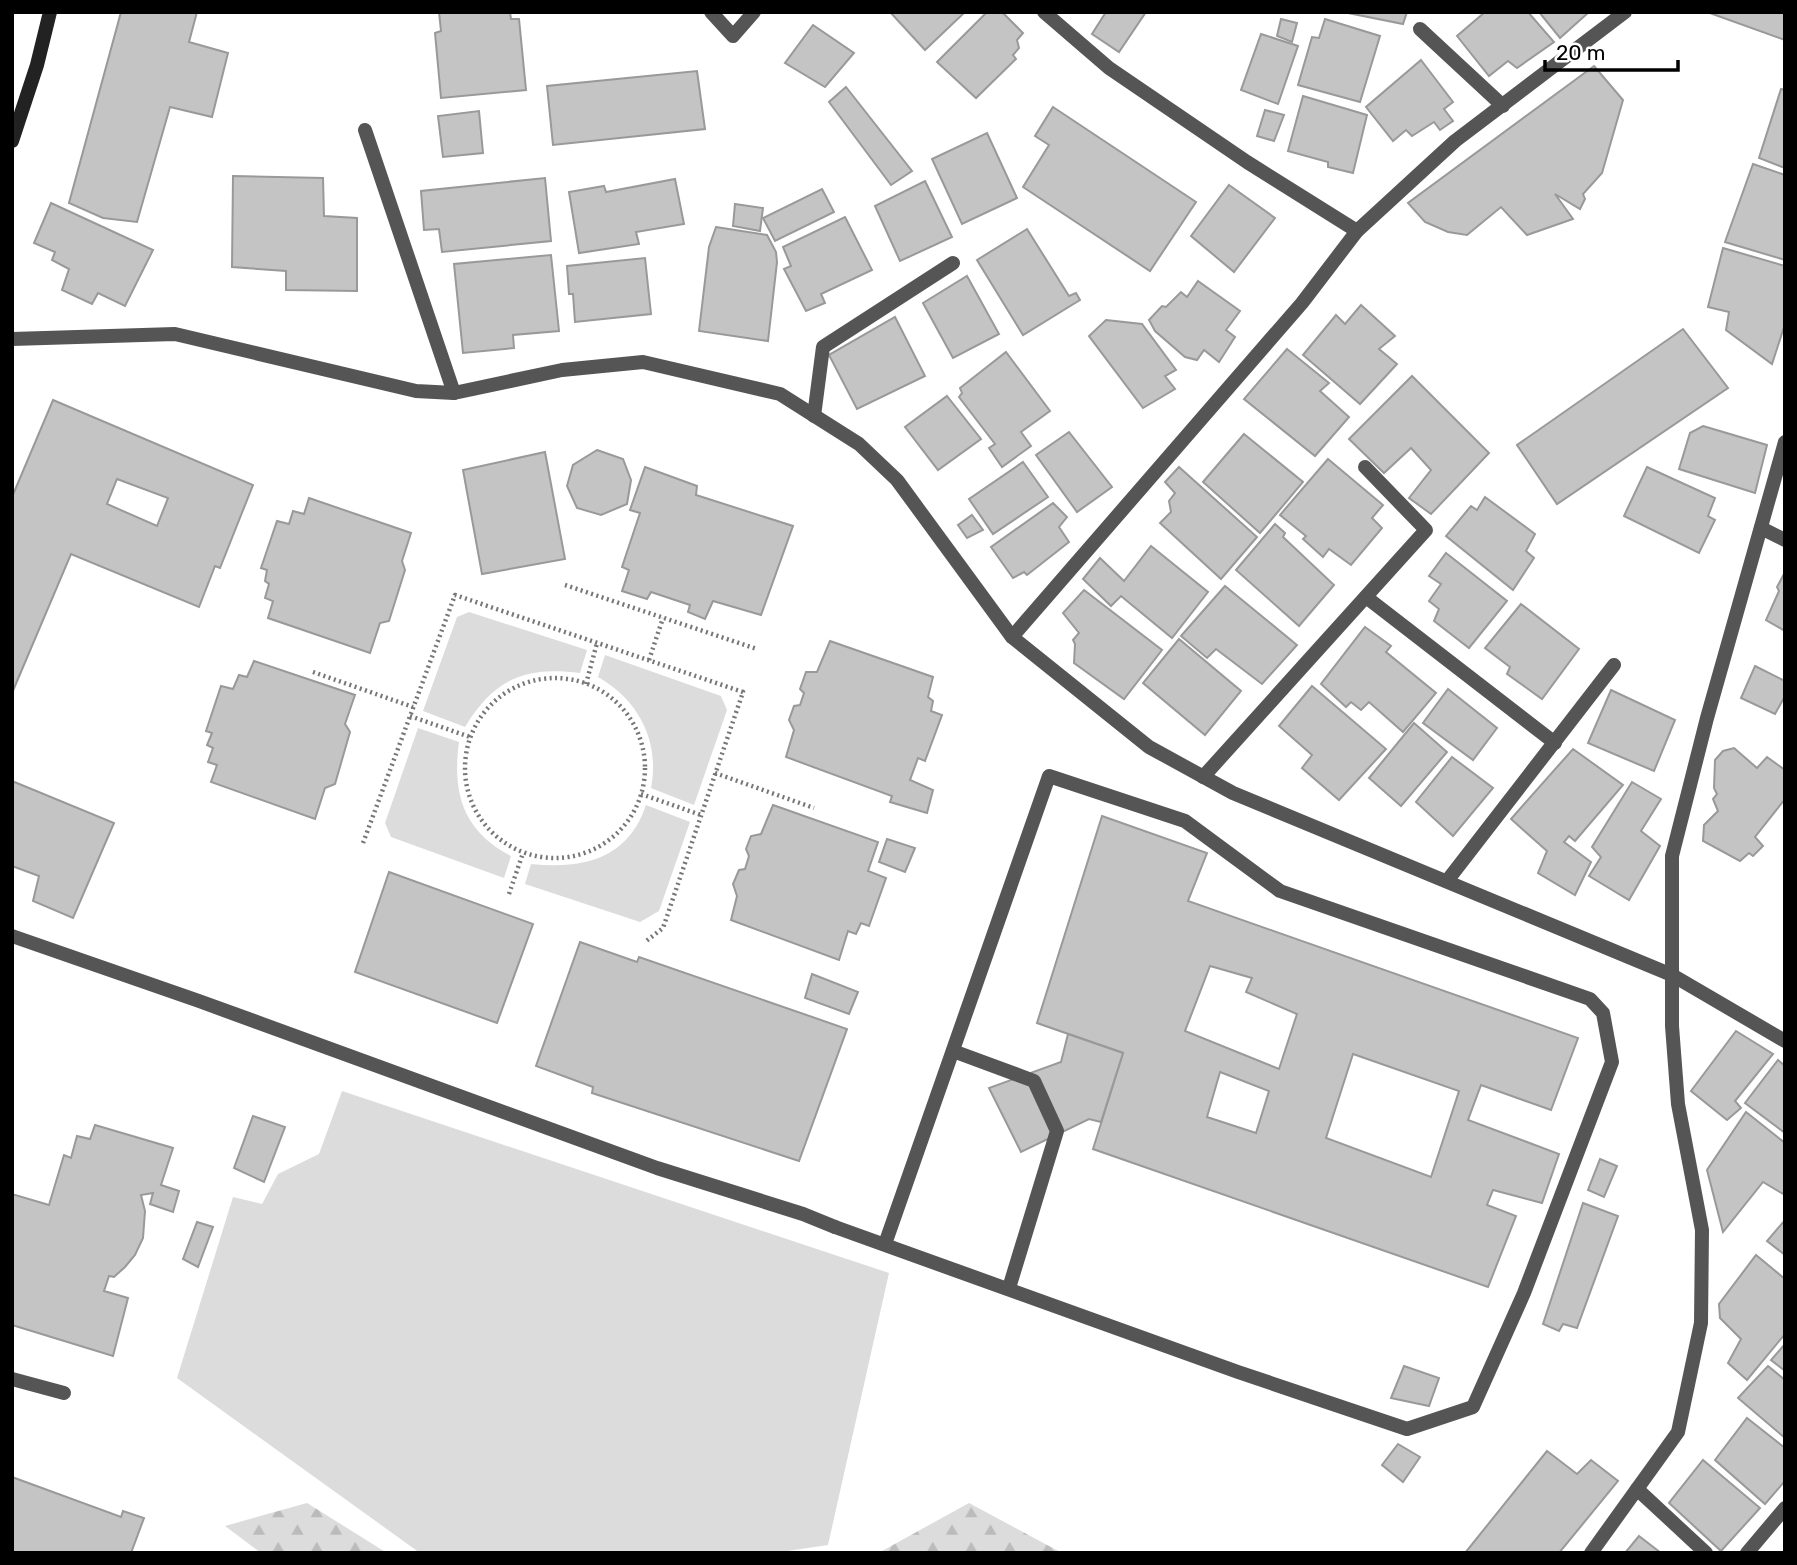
<svg xmlns="http://www.w3.org/2000/svg" width="1797" height="1565" font-family="Rubik,sans-serif">
<defs>
<pattern id="forest-firs" width="22" height="20" patternUnits="userSpaceOnUse" patternTransform="scale(1.75)"><rect width="22" height="20" fill="#dcdcdc"/><path d="M5 1l3.5 6h-7zM16 11l3.5 6h-7z" fill="#bbb"/></pattern>
</defs>
<rect width="100%" height="100%" fill="#fff"/>
<!-- grass -->
<g fill="#dcdcdc">
<path d="M 469,612 L 587,650 L 580,673 C 525,666 494,679 465,727 L 423,711 L 457,617 Z"/>
<path d="M 605,655 L 721,696 L 727,710 L 694,805 L 651,788 C 660,742 639,700 598,677 Z"/>
<path d="M 418,728 L 459,742 C 452,793 463,831 511,856 L 504,878 L 391,837 L 385,823 Z"/>
<path d="M 646,805 L 690,822 L 659,911 L 640,922 L 525,884 L 531,864 C 582,869 628,860 646,805 Z"/>
<polygon points="342,1091 889,1273 828,1545 774,1553 420,1553 177,1378 233,1197 262,1204 278,1174 319,1154"/>
</g>
<!-- forest -->
<g fill="url(#forest-firs)">
<polygon points="307,1503 387,1553 261,1553 225,1526"/>
<polygon points="969,1503 1062,1553 882,1553 882,1551"/>
</g>
<!-- building -->
<g fill="#c4c4c4" stroke="#999" stroke-width="2" fill-rule="evenodd">
<polygon points="121,12 197,12 189,42 228,53 212,117 170,107 137,222 103,218 69,203"/>
<polygon points="439,12 510,12 511,19 519,19 526,90 441,98 435,33 441,31"/>
<polygon points="890,12 965,12 925,50"/>
<polygon points="987,12 1002,12 1023,33 1017,40 1019,48 1013,55 1016,59 976,98 937,62"/>
<polygon points="1106,12 1146,12 1119,52 1092,34"/>
<polygon points="1343,12 1407,12 1403,24"/>
<polygon points="1485,12 1528,12 1554,42 1517,68 1508,61 1489,76 1457,36"/>
<polygon points="1539,12 1589,12 1560,38"/>
<polygon points="1707,12 1785,12 1785,40"/>
<polygon points="1281,19 1297,23 1292,42 1277,36"/>
<polygon points="1325,19 1380,36 1360,102 1298,85 1312,37 1319,38"/>
<polygon points="813,25 854,53 825,87 785,63"/>
<polygon points="1261,34 1298,46 1278,104 1241,90"/>
<polygon points="1421,60 1453,102 1444,109 1453,121 1440,130 1434,122 1412,136 1406,130 1393,141 1366,107"/>
<polygon points="1594,66 1623,100 1602,173 1583,194 1585,199 1580,209 1555,194 1573,219 1527,235 1501,207 1467,235 1448,232 1425,222 1408,203"/>
<polygon points="697,71 705,129 553,145 547,86"/>
<polygon points="846,87 912,171 891,185 829,102"/>
<polygon points="1781,89 1785,90 1785,168 1759,158"/>
<polygon points="1303,96 1367,115 1353,173 1328,167 1328,162 1288,151"/>
<polygon points="1053,107 1196,202 1150,271 1023,187 1049,145 1035,136"/>
<polygon points="1265,110 1284,115 1274,141 1257,136"/>
<polygon points="479,111 483,153 443,157 438,116"/>
<polygon points="987,133 1017,198 962,224 932,159"/>
<polygon points="1753,164 1785,175 1785,260 1725,242"/>
<polygon points="233,176 323,178 324,216 357,218 357,291 286,290 286,271 232,267"/>
<polygon points="545,178 551,241 442,252 439,229 424,230 421,191"/>
<polygon points="675,179 684,224 636,232 639,244 579,253 569,192 604,186 606,192"/>
<polygon points="925,181 952,237 900,261 875,206"/>
<polygon points="1229,185 1275,218 1234,272 1191,236"/>
<polygon points="822,189 834,212 775,241 763,218"/>
<polygon points="51,203 153,250 125,306 98,293 92,304 62,290 69,269 52,260 55,252 34,243"/>
<polygon points="735,204 763,208 760,231 733,226"/>
<polygon points="845,217 872,270 821,294 825,303 806,311 784,269 791,266 783,247"/>
<polygon points="716,227 767,235 776,252 777,262 768,341 699,331 709,247"/>
<polygon points="1027,229 1069,296 1076,293 1080,300 1023,335 977,260"/>
<polygon points="1723,248 1785,266 1785,324 1772,364 1726,330 1729,312 1708,307"/>
<polygon points="551,255 559,331 513,335 514,348 463,353 454,264"/>
<polygon points="645,258 651,314 575,322 573,294 569,294 567,266"/>
<polygon points="967,276 999,334 953,358 923,303"/>
<polygon points="1198,281 1240,311 1226,330 1235,337 1219,362 1204,350 1197,360 1185,357 1155,331 1149,320 1162,306 1166,307 1181,292 1187,297"/>
<polygon points="1361,305 1395,336 1379,349 1397,364 1360,404 1303,355 1336,315 1345,324"/>
<polygon points="895,317 925,376 857,409 829,355"/>
<polygon points="1106,320 1142,324 1176,370 1165,376 1175,389 1143,408 1089,336"/>
<polygon points="1683,329 1728,388 1557,504 1517,445"/>
<polygon points="1287,349 1329,383 1320,391 1349,417 1315,456 1244,399"/>
<polygon points="1006,352 1050,411 1021,432 1031,446 1002,467 989,448 995,444 959,397 962,393 960,388"/>
<polygon points="1412,376 1489,453 1431,514 1409,498 1431,470 1411,448 1384,473 1349,439"/>
<polygon points="947,396 981,439 938,470 905,427"/>
<path d="M 53,400 L 253,485 L 220,568 L 215,566 L 199,607 L 71,554 L 12,693 L 12,497 ZM 117,479 L 168,498 L 157,526 L 107,504 Z"/>
<polygon points="1703,426 1767,445 1755,493 1679,469 1690,433"/>
<polygon points="1069,432 1112,487 1077,512 1036,455"/>
<polygon points="1244,434 1303,482 1260,533 1203,482"/>
<polygon points="597,450 623,459 631,480 627,504 601,515 577,508 567,486 573,465"/>
<polygon points="545,452 565,559 482,574 463,470"/>
<polygon points="1328,459 1383,505 1372,518 1382,528 1351,565 1329,549 1323,557 1303,539 1306,536 1280,515"/>
<polygon points="1023,462 1048,497 993,534 969,499"/>
<polygon points="645,467 697,486 696,495 793,526 761,615 713,601 705,619 688,612 690,605 651,592 647,599 622,591 629,570 622,567 640,513 630,510"/>
<polygon points="1179,467 1257,537 1221,579 1160,523 1171,512 1169,501 1175,493 1165,482"/>
<polygon points="1647,467 1715,498 1708,516 1715,520 1699,553 1624,516"/>
<polygon points="1485,497 1535,534 1526,551 1534,558 1513,590 1446,536 1471,506 1477,510"/>
<polygon points="309,498 411,533 402,561 405,570 389,621 380,623 370,653 268,618 273,601 265,598 269,584 265,581 267,570 261,568 277,521 289,524 293,511 304,514"/>
<polygon points="1053,503 1067,517 1059,527 1069,542 1027,575 1024,572 1013,578 991,547"/>
<polygon points="972,515 983,530 967,538 958,525"/>
<polygon points="1275,524 1285,533 1283,537 1334,585 1299,626 1236,570"/>
<polygon points="1151,546 1208,592 1172,638 1121,596 1111,606 1083,579 1100,558 1124,581"/>
<polygon points="1446,553 1507,601 1469,648 1434,621 1439,609 1429,601 1441,584 1429,576"/>
<polygon points="1785,572 1785,631 1766,620 1779,591 1777,587"/>
<polygon points="1225,586 1297,645 1262,684 1216,649 1207,658 1181,636"/>
<polygon points="1084,590 1162,650 1124,699 1074,663 1075,644 1073,640 1079,633 1063,613"/>
<polygon points="1521,604 1579,649 1542,699 1507,674 1510,667 1485,648"/>
<polygon points="1365,627 1391,646 1386,652 1436,693 1403,732 1369,702 1361,710 1351,702 1346,707 1321,684"/>
<polygon points="1179,639 1241,691 1205,735 1143,683"/>
<polygon points="830,641 933,677 928,697 933,701 931,711 942,715 925,761 918,758 910,780 933,790 927,813 890,802 892,796 786,757 794,730 789,720 794,706 800,705 804,693 800,689 806,672 817,672"/>
<polygon points="254,661 355,695 345,724 350,732 335,784 325,788 315,819 211,782 217,765 208,762 213,748 207,745 212,733 206,731 221,686 233,689 239,675 247,677"/>
<polygon points="1755,666 1785,681 1785,696 1775,714 1741,698"/>
<polygon points="1312,686 1386,749 1339,800 1302,768 1312,755 1279,726"/>
<polygon points="1448,689 1497,728 1473,760 1423,723"/>
<polygon points="1611,690 1675,720 1654,771 1588,743"/>
<polygon points="1414,723 1447,752 1401,806 1369,778"/>
<polygon points="1734,748 1757,768 1767,757 1785,770 1785,799 1755,837 1763,846 1753,856 1749,853 1740,861 1703,841 1704,825 1718,811 1713,799 1717,794 1714,788 1715,760 1723,751"/>
<polygon points="1573,749 1623,785 1575,841 1569,836 1564,842 1591,862 1575,895 1538,873 1547,851 1511,819"/>
<polygon points="1452,757 1493,788 1453,836 1416,802"/>
<polygon points="12,781 114,823 73,918 33,901 39,876 12,866"/>
<polygon points="1632,782 1661,799 1641,831 1660,846 1629,900 1589,876 1601,857 1592,847"/>
<polygon points="773,805 878,842 868,871 886,878 869,926 861,923 856,934 848,931 839,960 731,920 737,896 733,884 739,870 745,869 749,856 746,849 751,836 761,834"/>
<path d="M 1102,816 L 1207,853 L 1188,901 L 1578,1038 L 1551,1110 L 1481,1085 L 1468,1120 L 1559,1154 L 1542,1203 L 1493,1190 L 1487,1205 L 1516,1216 L 1488,1287 L 1093,1149 L 1123,1053 L 1037,1023 ZM 1210,966 L 1252,978 L 1246,992 L 1297,1014 L 1279,1069 L 1185,1031 ZM 1353,1054 L 1459,1091 L 1431,1177 L 1326,1138 ZM 1220,1072 L 1269,1091 L 1256,1133 L 1207,1117 Z"/>
<polygon points="887,839 915,848 905,872 879,862"/>
<polygon points="389,872 533,924 497,1023 355,972"/>
<polygon points="580,942 637,962 639,957 847,1029 799,1161 592,1093 593,1087 536,1066"/>
<polygon points="812,974 858,992 849,1014 805,998"/>
<polygon points="1736,1031 1773,1054 1735,1101 1741,1108 1727,1120 1691,1091"/>
<polygon points="1068,1034 1123,1053 1101,1122 1089,1119 1021,1152 989,1088 1061,1062"/>
<polygon points="1778,1060 1785,1066 1785,1133 1745,1103"/>
<polygon points="1746,1112 1785,1143 1785,1195 1763,1182 1723,1232 1707,1170"/>
<polygon points="253,1116 285,1127 264,1182 234,1168"/>
<polygon points="95,1125 173,1148 161,1185 179,1191 173,1212 150,1204 153,1193 141,1195 145,1211 143,1238 135,1255 125,1267 114,1277 109,1276 104,1291 128,1298 113,1356 12,1325 12,1194 49,1205 64,1155 71,1158 77,1136 90,1139"/>
<polygon points="1600,1159 1617,1166 1604,1197 1588,1190"/>
<polygon points="1583,1203 1618,1216 1577,1328 1563,1324 1559,1331 1543,1324"/>
<polygon points="1785,1220 1785,1255 1767,1241"/>
<polygon points="197,1222 213,1227 198,1267 183,1259"/>
<polygon points="1756,1255 1785,1279 1785,1334 1747,1380 1728,1363 1741,1339 1720,1318 1719,1304"/>
<polygon points="1785,1344 1785,1371 1771,1360"/>
<polygon points="1404,1366 1439,1378 1429,1406 1391,1398"/>
<polygon points="1768,1366 1785,1380 1785,1438 1738,1398"/>
<polygon points="1747,1418 1785,1448 1785,1481 1765,1504 1715,1460"/>
<polygon points="1398,1444 1420,1457 1403,1482 1382,1465"/>
<polygon points="1547,1451 1577,1474 1591,1460 1618,1481 1559,1553 1465,1553"/>
<polygon points="1703,1460 1760,1508 1721,1551 1669,1503"/>
<polygon points="12,1477 121,1517 123,1511 144,1518 131,1553 12,1553"/>
<polygon points="1639,1536 1661,1553 1625,1553"/>
</g>
<g fill="none" stroke-linecap="round" stroke-linejoin="round">
<!-- path -->
<g stroke="#777" stroke-width="4.5" stroke-dasharray="2 3.5" stroke-linecap="butt">
<polyline points="565,585 757,649"/>
<polyline points="649,660 663,618"/>
<polyline points="313,672 413,707"/>
<circle cx="555" cy="768" r="90"/>
<polyline points="586,684 597,643"/>
<polyline points="410,716 470,737"/>
<polyline points="715,773 814,808"/>
<polyline points="641,794 701,815"/>
<polyline points="363,843 455,595 743,692 663,928 645,942"/>
<polyline points="509,894 523,853"/>
</g>
<!-- lane -->
<g stroke="#555" stroke-width="14">
<polyline points="953,1051 1034,1081 1057,1131 1009,1288"/>
<polyline points="835,1227 1238,1372 1407,1429 1473,1407 1524,1293 1612,1062 1603,1013 1590,999 1280,891 1185,821 1049,776 885,1244"/>
</g>
<!-- street -->
<g stroke="#555" stroke-width="14">
<polyline points="711,12 733,36 754,12"/>
<polyline points="1044,12 1109,68 1247,162 1357,231"/>
<polyline points="1420,29 1503,106"/>
<polyline points="365,130 454,393"/>
<polyline points="12,339 175,334 416,391 454,393 562,370 643,362 780,394 859,444 897,480 1012,637 1149,747 1233,793 1672,975 1785,1041"/>
<polyline points="814,416 823,347 953,263"/>
<polyline points="1761,528 1785,540"/>
<polyline points="1366,597 1555,743"/>
<polyline points="1012,637 1302,303 1357,231 1455,141 1625,12"/>
<polyline points="1203,777 1426,530 1365,467"/>
<polyline points="1447,881 1614,665"/>
<polyline points="12,936 199,1001 657,1168 803,1214 835,1227"/>
<polyline points="12,1379 64,1393"/>
<polyline points="1637,1489 1706,1553"/>
<polyline points="1591,1553 1678,1432 1701,1323 1702,1230 1678,1104 1672,1026 1672,856 1707,718 1785,442"/>
<polyline points="1747,1553 1785,1508"/>
</g>
<!-- secondary -->
<polyline stroke="#222" stroke-width="14" points="12,141 37,65 50,12"/>
</g>
<!-- border -->
<rect width="1797" height="1565" fill="none" stroke="#000000" stroke-width="28"/>
<!-- scale -->
<path d="M1545 60v10h133v-10" fill="none" stroke="#000000" stroke-width="3.5"/>
<text x="1556" y="60" font-size="21" fill="#000000" stroke="#ffffff" stroke-width="5" paint-order="stroke">20 m</text>
</svg>
